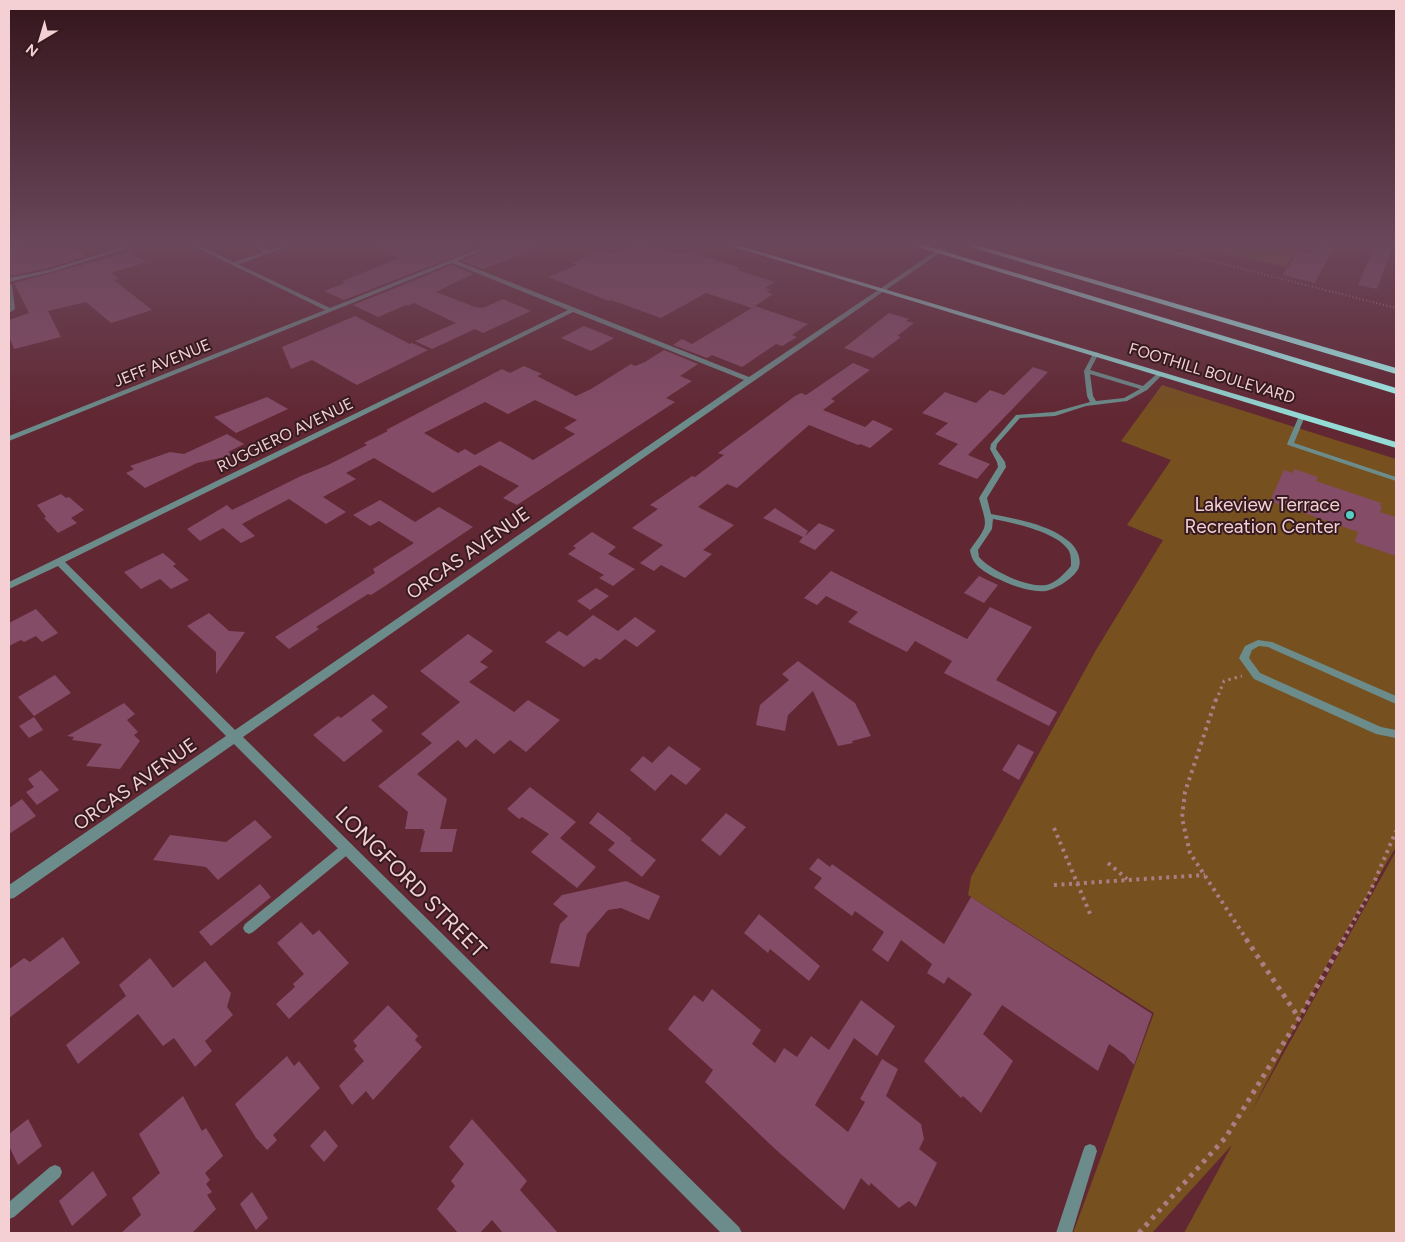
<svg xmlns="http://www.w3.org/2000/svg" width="1405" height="1242" font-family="Figtree,sans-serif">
<rect width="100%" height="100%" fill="#612732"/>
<!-- green -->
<g fill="#76501e">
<polygon points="1189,245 1302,245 1297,253 1269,247 1294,254 1286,267"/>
<polygon points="1162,385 1396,459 1396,847 1332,955 1251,1112 1396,851 1396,1233 1184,1233 1232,1145 1152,1233 1073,1233 1154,1013 968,895 971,877 1096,650 1163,540 1127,525 1171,460 1121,441"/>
</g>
<!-- building -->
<g fill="#854c67" fill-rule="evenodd">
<polygon points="9,245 72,248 87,256 48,268 11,276 9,271"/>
<polygon points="369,245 484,245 344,300 324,291 345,283 342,281 400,258"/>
<polygon points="496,245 544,245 483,269 462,261"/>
<polygon points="632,245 649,245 676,254 690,252 740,268 737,270 775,282 765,288 771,290 767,292 773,294 752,308 706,293 661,318 611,300 609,301 548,277 577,265 572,263 600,250 613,254"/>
<polygon points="1316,245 1335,245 1315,283 1283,275 1298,251 1311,254"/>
<polygon points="1375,245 1392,248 1377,289 1358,285"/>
<polygon points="129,252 147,262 111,273 119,279 114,280 152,310 111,323 86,302 48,311 61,337 14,349 9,336 9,320 29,313 14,283"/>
<polygon points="452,265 473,274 436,292 475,307 483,308 503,299 531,311 483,333 475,329 432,349 415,341 456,323 414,303 408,306 406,305 378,317 353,305"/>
<polygon points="755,306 808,324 792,335 797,337 782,346 776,344 742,367 712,355 707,358 673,345 682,339 692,344"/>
<polygon points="889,313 909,319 906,321 914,323 897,336 901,337 873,358 844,348"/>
<polygon points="355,316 410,344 412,343 428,350 357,385 312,360 291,369 282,347"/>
<polygon points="584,326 614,338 591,351 561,338"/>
<path d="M 664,350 L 698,364 L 680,376 L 692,381 L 666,398 L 675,402 L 517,505 L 503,498 L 519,486 L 480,465 L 433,493 L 374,458 L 346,473 L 356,479 L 323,497 L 346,512 L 326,524 L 289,499 L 242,524 L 255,536 L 241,543 L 223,528 L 200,541 L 187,529 L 227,505 L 232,510 L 301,476 L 328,465 L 367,445 L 364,443 L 388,431 L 386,430 L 502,369 L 510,373 L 524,366 L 542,374 L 537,376 L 576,396 L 591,389 L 631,364 L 635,366 L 645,362 ZM 535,400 L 577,420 L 564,428 L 575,434 L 533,460 L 500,441 L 475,455 L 465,449 L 458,453 L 424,433 L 485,402 L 508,414 Z"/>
<polygon points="853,363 870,370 831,399 835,401 823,410 865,427 873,420 893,429 870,448 860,444 858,445 809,425 737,488 727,484 698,507 734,525 703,550 712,554 685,578 661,565 654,571 640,563 663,545 632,528 658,509 650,505 692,476 695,477 724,455 718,453 795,396 801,393 806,395"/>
<polygon points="1033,367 1048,372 968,455 990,464 977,479 938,464 958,444 935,434 948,423 922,413 945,392 976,403 990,390 1004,395"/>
<polygon points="267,397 288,409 236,433 214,417"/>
<polygon points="227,434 244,444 228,452 234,455 197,463 145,488 126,473 134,469 130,466 170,452 184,454"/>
<polygon points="1294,469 1318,477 1316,481 1319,482 1381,503 1380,505 1382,506 1380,512 1396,517 1396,556 1355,542 1358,532 1270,501 1284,470 1293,473"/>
<polygon points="61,494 66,498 69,497 84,510 71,518 77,523 58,533 44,518 46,517 37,505"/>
<polygon points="380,500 415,522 439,507 473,527 385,586 371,595 368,594 316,627 319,629 289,649 275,637 375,573 373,569 414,543 379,521 370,526 353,515"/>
<polygon points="775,508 808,531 805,536 819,523 835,530 815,550 799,542 803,537 763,518"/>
<polygon points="592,532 616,547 608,554 635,569 613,586 599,578 604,575 568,554 576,548 573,546"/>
<polygon points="163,553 176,564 173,566 189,580 171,589 160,579 141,589 124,572"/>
<polygon points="831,571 967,639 990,607 1032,627 996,680 1057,712 1049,726 944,673 952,661 915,641 907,652 871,634 848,622 858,612 826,596 817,605 804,598"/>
<polygon points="979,576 998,585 984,603 964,593"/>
<polygon points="596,588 609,596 590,610 577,601"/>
<polygon points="36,609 58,633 42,642 36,636 24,642 21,640 9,646 9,623"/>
<polygon points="209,613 229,631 245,632 216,674 216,652 187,626"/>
<polygon points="593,615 618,631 635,617 656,631 637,647 625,639 600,660 596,658 584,667 545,642 559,631 567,636"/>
<polygon points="468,634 493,651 480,662 488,667 469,682 514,712 528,700 560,720 526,752 510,740 494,754 476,739 466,748 458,740 417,774 447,799 440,829 457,829 452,852 420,852 425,831 423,831 424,829 405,829 408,812 378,786 432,743 421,734 460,702 420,671"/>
<polygon points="798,661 855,703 871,736 852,741 853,743 838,746 813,691 788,715 785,731 756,725 760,705 789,680 782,674"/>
<polygon points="55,675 71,693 34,716 18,697"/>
<polygon points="373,694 388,707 371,720 383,731 344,762 313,735 338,716 341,718"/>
<polygon points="124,703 135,714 127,720 138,732 134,735 140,741 120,769 86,766 102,744 72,740 74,737 67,736"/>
<polygon points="34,717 43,730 29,738 19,726"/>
<polygon points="1018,744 1034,752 1019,780 1002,770"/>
<polygon points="669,746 701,769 686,785 671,774 655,791 630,770 643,756 652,763"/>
<polygon points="41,770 59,790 37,805 26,792 34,787 28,779"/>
<polygon points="530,787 576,822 560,838 596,867 577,888 531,852 549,834 522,817 519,819 507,809"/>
<polygon points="22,799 36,816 9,834 9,808"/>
<polygon points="598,812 632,839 630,840 656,860 642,877 608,850 615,843 589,823"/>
<polygon points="726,813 746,827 720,856 701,840"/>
<polygon points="255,820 272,837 218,880 206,867 153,860 170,835 226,842"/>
<polygon points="818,858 830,867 832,864 944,944 971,897 1152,1014 1134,1065 1125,1055 1109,1044 1098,1071 1002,1005 983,1034 1013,1061 981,1113 963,1096 961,1098 924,1061 972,994 948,977 944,984 927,973 932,964 901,940 888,962 872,950 884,932 855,911 852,916 814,888 822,878 809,869"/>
<polygon points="626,881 660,896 649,920 621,908 608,910 587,934 579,967 550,963 560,924 568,916 553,904 562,895"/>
<polygon points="260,884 271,897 211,946 199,932"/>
<polygon points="759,914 820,966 809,981 770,949 768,953 744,933"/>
<polygon points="301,922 313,935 319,930 349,963 289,1019 276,1004 295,987 293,984 304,974 277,943"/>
<polygon points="63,937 80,963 9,1018 9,969 24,958 30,962"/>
<polygon points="150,958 173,988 205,961 231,993 227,1007 233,1015 205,1041 212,1051 195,1067 174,1038 163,1046 138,1014 78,1064 66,1045 126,996 119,985"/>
<polygon points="712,989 761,1030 752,1044 775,1063 784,1048 797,1057 811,1036 829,1050 861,1000 895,1026 877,1056 854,1038 815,1105 848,1132 865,1102 860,1099 882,1059 898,1069 886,1096 921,1124 924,1139 919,1149 937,1163 916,1207 909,1201 899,1208 871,1183 869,1186 861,1178 844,1210 774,1148 705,1082 713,1070 668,1029 694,995 703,1002"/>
<polygon points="388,1005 418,1036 415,1040 422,1047 373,1100 366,1091 352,1105 339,1086 364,1061 354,1049 357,1046 353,1041"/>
<polygon points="287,1056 294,1066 299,1061 320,1088 273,1135 277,1140 267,1150 256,1138 235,1104"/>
<polygon points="183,1096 202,1131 206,1128 223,1156 205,1173 210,1180 206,1184 212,1192 207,1195 216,1209 192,1233 121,1233 141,1215 132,1198 160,1173 139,1134"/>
<polygon points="28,1119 42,1146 18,1165 9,1146 9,1134"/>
<polygon points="472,1119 527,1181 520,1190 558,1233 503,1233 492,1220 480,1233 458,1233 437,1209 455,1186 451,1181 464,1164 449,1147"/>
<polygon points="325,1130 338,1146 324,1162 310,1146"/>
<polygon points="93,1171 107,1195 72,1226 59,1201"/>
<polygon points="252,1192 268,1218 256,1230 240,1204"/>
</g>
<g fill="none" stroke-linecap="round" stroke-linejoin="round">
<!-- path-far3 -->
<polyline stroke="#ac7d84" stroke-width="2" stroke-dasharray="1 2.5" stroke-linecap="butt" points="1149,245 1396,308"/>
<!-- path-far2 -->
<polyline stroke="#ac7d84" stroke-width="3" stroke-dasharray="2.5 4" stroke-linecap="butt" points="1216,701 1224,681 1242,676"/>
<!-- path-far1 -->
<g stroke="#ac7d84" stroke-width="4" stroke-dasharray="3 4.5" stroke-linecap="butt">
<polyline points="1216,699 1185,792 1182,818 1190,853 1247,940"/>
<polyline points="1054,828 1091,916"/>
<polyline points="1108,863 1127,879"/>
<polyline points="1054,885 1205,875"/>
<polyline points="1343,940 1370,892 1396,831"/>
</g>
<!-- path -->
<g stroke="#ac7d84" stroke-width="5" stroke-dasharray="4 5.5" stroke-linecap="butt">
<polyline points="1246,939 1299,1018"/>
<polyline points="1139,1233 1226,1137 1299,1018 1344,939"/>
</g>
<!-- lane -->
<g fill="#6b8c8a" fill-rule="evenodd">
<polygon points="250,245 255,245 269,250 285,245 291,245 236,265 232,265 232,263 264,252"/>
<polygon points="1390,245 1396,245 1396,247 1390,246"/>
<polygon points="9,283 12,285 15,309 9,313"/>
<path d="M 1094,352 L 1099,353 L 1090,370 L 1143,386 L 1159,372 L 1164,373 L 1147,390 L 1127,401 L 1086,406 L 1055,416 L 1020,418 L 997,444 L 996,449 L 1005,462 L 1006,467 L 987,498 L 991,514 C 1016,519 1047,524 1067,540 C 1075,545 1082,557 1079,567 C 1076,577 1056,589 1046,591 C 1029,593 1009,584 994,577 C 982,570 972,565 970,550 C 988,524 988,529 979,498 L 998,467 L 997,462 L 990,449 L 991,444 L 1016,415 L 1054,412 L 1090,402 L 1087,396 L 1084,371 ZM 1090,374 L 1140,389 L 1124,398 L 1096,401 L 1093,396 ZM 993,519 C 1013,523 1058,532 1069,551 C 1071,555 1071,561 1071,566 C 1064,574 1056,583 1046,585 C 1028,588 991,571 979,557 L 978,550 L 992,529 Z"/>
<polygon points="1302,414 1305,416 1294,443 1396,477 1396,481 1288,445 1287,444 1299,416"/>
<polygon points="1258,640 1272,642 1396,696 1396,704 1268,647 1259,646 1252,650 1249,658 1260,673 1381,727 1396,730 1396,738 1376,734 1254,679 1239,658 1245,646"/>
<polygon points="347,843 351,844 353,848 351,852 253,932 249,934 245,932 243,928 245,924 343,844"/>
<polygon points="1090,1144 1095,1146 1097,1151 1072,1233 1056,1233 1083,1151 1085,1146"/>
<polygon points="55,1165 60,1167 62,1172 60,1177 14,1217 9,1219 9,1202 50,1167"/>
</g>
<!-- street -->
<g fill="#6b8c8a" fill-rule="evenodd">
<polygon points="130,245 138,245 51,272 9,282 9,278 48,270"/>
<path d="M 191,245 L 198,245 L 330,308 L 488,245 L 494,245 L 457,261 L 749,377 L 945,245 L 951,245 L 745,387 L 243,737 L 739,1227 L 742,1233 L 721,1233 L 234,744 L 14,898 L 9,899 L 9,885 L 226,736 L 58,566 L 9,589 L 9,582 L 568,310 L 452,263 L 9,441 L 9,436 L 325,310 ZM 573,312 L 744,380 L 235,730 L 65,562 Z"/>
</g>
<!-- primary -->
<polygon fill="#94dbd6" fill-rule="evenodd" points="728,245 737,245 1396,442 1396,448"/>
<!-- highway -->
<g fill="#a3faf4" fill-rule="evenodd">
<polygon points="912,245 923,245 1396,388 1396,394"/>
<polygon points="964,245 976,245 1396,368 1396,374"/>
</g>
</g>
<!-- sky -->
<linearGradient id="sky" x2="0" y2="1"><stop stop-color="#35151c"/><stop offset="0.58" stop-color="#6a475a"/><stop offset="1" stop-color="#6a475a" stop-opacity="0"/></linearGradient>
<rect width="1405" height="419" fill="url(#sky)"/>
<!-- markers -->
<circle fill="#54cdc7" stroke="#351b1f" stroke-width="2" cx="1350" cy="515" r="5"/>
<g text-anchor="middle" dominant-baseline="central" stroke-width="4" stroke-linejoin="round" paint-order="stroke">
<!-- far-street labels -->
<g font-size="16" fill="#f4cfd3" stroke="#351b1f">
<text transform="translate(162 363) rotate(-22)">JEFF AVENUE</text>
<text transform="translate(1212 373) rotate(17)">FOOTHILL BOULEVARD</text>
<text transform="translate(285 435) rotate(-26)">RUGGIERO AVENUE</text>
</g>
<!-- poi labels -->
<g font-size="19" fill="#f4cfd3" stroke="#351b1f" text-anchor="end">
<text x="1340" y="504">Lakeview Terrace<tspan x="1340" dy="22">Recreation Center</tspan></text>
</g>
<!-- street labels -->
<g font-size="19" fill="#f4cfd3" stroke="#351b1f">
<text transform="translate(468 553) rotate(-35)">ORCAS AVENUE</text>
<text transform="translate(135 784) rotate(-35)">ORCAS AVENUE</text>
</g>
<!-- near-street labels -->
<g font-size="22" fill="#f4cfd3" stroke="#351b1f">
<text transform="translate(411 882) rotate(45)">LONGFORD STREET</text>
</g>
</g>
<!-- border -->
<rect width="1405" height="1242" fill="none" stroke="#f4cfd3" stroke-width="20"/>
<!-- north arrow -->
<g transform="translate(40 40) rotate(218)" stroke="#351b1f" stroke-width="4" paint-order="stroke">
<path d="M0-4L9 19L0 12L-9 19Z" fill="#f4cfd3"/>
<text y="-8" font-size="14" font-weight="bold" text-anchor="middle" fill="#f4cfd3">N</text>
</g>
</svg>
